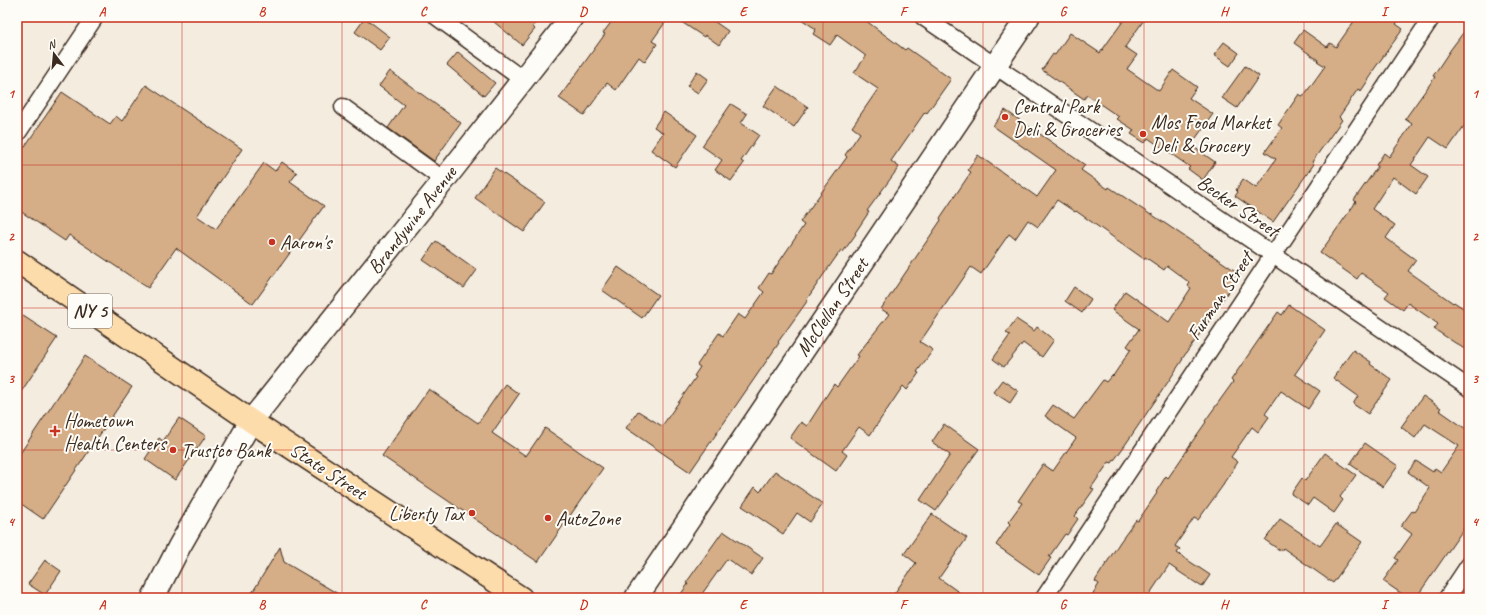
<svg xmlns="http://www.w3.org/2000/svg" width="1486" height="615" font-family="Caveat,sans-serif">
<rect width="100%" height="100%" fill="#f5ece0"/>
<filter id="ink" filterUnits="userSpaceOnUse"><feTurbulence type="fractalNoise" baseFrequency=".025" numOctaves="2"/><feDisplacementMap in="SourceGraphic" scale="8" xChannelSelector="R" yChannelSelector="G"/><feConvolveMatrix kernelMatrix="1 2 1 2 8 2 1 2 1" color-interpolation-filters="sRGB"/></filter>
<g filter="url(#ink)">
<!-- building -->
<g fill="#d5ad86" stroke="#3b2a1e">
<polygon points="488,17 541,17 533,27 535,29 522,45"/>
<polygon points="615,17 669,17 652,41 657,44 645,62 639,57 616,90 607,83 584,115 559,98 605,34 603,33"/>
<polygon points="674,17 708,17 728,31 719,45 705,35 704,37"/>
<polygon points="798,17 861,17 905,50 907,48 951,79 927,113 925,112 891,161 899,167 867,211 869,212 855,233 856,234 843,252 841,250 822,277 807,299 808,300 778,342 779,343 690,472 626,428 638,411 662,426 696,377 694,376 700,367 697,365 719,333 723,336 738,314 745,319 764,292 759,288 769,273 771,274 792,243 804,225 800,222 847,157 845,155 860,133 852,127 878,89 854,73 866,56 837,35 830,45 813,34 816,29"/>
<polygon points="1126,17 1146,17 1125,47 1137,55 1127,69 1159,91 1173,70 1197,87 1189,98 1213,114 1191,145 1215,162 1203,180 1188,169 1190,167 1148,138 1145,143 1131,134 1134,130 1117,119 1119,117 1087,95 1084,99 1042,70 1053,54 1055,55 1070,33 1100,53"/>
<polygon points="1357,17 1401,17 1396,24 1403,29 1372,72 1373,73 1361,91 1358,89 1339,117 1342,120 1312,162 1314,164 1273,222 1235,196 1238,192 1236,190 1243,179 1256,188 1276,159 1265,152 1282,128 1278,125 1299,94 1302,96 1305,94 1325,66 1317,61 1318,60 1294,43 1303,30 1327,47 1330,43 1336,47"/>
<polygon points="365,18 390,37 380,50 355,32"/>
<polygon points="1469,25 1469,119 1448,149 1430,137 1411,165 1428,177 1416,194 1393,177 1372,209 1395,225 1386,238 1416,260 1408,271 1453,303 1454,302 1469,312 1469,352 1434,329 1438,324 1408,303 1403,310 1385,297 1389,292 1361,273 1357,279 1320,253 1356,202 1354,200 1378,166 1376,165 1384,153 1389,157 1412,124 1405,119 1435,77 1433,76 1451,49"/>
<polygon points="1224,42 1239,53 1230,66 1214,55"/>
<polygon points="458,52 495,83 484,96 447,65"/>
<polygon points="1245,66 1259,76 1237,108 1222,98"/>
<polygon points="390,71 461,123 434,161 388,128 404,105 379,86"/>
<polygon points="697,71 708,79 698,93 687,86"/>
<polygon points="146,85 242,149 197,216 216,229 264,163 275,171 282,162 297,173 290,182 324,206 253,304 176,248 148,288 69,235 65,241 17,209 17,158 62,92 110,124 116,116 122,121"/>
<polygon points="777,86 808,107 794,127 763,106"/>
<polygon points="731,104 747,114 741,123 759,135 741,161 744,163 731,181 715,170 722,160 702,146"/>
<polygon points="1005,110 1085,165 1081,170 1108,189 1109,187 1151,215 1151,214 1240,274 1213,314 1214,314 1182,359 1183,359 1168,382 1123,448 1112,463 1109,462 1091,488 1094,489 1075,516 1078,519 1067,535 1065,534 1049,557 1051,558 1039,575 996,545 1010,524 1008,522 1022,503 1018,501 1043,464 1053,471 1076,438 1045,416 1053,405 1074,419 1103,380 1106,382 1112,375 1113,376 1131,349 1127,346 1139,329 1112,310 1125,291 1169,322 1191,288 1188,286 1190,283 1167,266 1164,270 1145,257 1144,259 1076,211 1075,212 1057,200 1038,227 1028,220 1015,239 1009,234 981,274 971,267 920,342 933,350 917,372 919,373 907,390 903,386 870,435 859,427 842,451 847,455 836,471 790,438 801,422 807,426 834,384 837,387 859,356 857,355 889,314 881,309 941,220 940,218 971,172 968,170 978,155 1037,197 1056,170 993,126"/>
<polygon points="664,112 697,135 675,167 651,150 663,133 654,127"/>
<polygon points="495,168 545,202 524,232 475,198"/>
<polygon points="436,241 477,270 464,288 423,260"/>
<polygon points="618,267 658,295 642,318 602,290"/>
<polygon points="1074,287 1091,299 1082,313 1065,301"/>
<polygon points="1289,305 1325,330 1295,374 1320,391 1308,409 1281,391 1265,414 1269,417 1258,432 1252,427 1231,457 1238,462 1223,484 1224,484 1198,520 1194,518 1175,546 1180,549 1177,553 1210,575 1202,587 1169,565 1147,598 1090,598 1099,584 1095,581 1120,542 1136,520 1138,521 1157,493 1156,492 1166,476 1168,478 1188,449 1187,449 1206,422 1205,421 1233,382 1231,380 1278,312 1282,315"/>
<polygon points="17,312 57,338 17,398"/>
<polygon points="1016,319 1034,331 1037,327 1054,340 1042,357 1023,343 1004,367 993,359 1010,335 1006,333"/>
<polygon points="1353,350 1371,362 1370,364 1392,380 1368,414 1353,404 1358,396 1333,378"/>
<polygon points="85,356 132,387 43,519 17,501 17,458"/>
<polygon points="1002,380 1018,391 1010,403 993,392"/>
<polygon points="505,384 519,394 492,433 526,456 545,428 603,468 538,562 382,456 429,389 478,423"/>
<polygon points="1423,396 1441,408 1439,410 1469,431 1469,521 1416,598 1408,598 1383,581 1398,560 1395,558 1412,534 1401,526 1412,511 1414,512 1430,488 1408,472 1416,461 1433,472 1435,468 1441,472 1459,446 1425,424 1415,438 1401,427"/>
<polygon points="179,418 206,436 175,480 145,459 159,438 163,441"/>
<polygon points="944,424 979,449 948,492 949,493 936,511 920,500 950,455 932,442"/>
<polygon points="1365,443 1398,466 1383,487 1350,464"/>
<polygon points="1325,453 1356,475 1340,497 1343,500 1334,513 1313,498 1308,505 1291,494 1302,478 1305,481"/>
<polygon points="775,471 823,504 810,522 797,513 783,534 742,506 755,487 760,492"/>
<polygon points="932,514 967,538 939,578 967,598 891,598 916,563 904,554"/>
<polygon points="1280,519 1320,546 1336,524 1362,542 1333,583 1283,548 1281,551 1265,540"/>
<polygon points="723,531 763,558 751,575 727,559 699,598 678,598 688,584 686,583"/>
<polygon points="280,547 284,562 345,598 249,598"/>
<polygon points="45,560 61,571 45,595 28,584"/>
</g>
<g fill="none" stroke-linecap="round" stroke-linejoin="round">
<!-- street casing -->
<g stroke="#3b2a1e" stroke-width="19">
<g id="street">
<polyline points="437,17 522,79"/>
<polyline points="923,17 1469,388"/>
<polyline points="343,107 444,180"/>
<polyline points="17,134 95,17"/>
<polyline points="1044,598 1432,17"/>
<polyline points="1447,598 1469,565"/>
</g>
</g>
<!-- secondary casing -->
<g stroke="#3b2a1e" stroke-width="25">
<g id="secondary">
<polyline points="153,598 179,547 251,421 444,180 572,17"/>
<polyline points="636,598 1028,17"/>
</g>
</g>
<!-- primary casing -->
<g stroke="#3b2a1e" stroke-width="25">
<polyline id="primary" points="17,261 251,421 521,598"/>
</g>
<!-- street -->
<use href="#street" stroke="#fdfcf7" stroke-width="16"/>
<!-- secondary -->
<use href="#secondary" stroke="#fdfcf7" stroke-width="22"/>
<!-- primary -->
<use href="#primary" stroke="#fddcac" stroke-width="22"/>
</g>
</g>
<!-- grid -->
<path fill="none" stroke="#c8321e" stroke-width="1" stroke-opacity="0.55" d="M 182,17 L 182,598M 342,17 L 342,598M 503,17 L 503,598M 663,17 L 663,598M 823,17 L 823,598M 983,17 L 983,598M 1144,17 L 1144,598M 1304,17 L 1304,598M 17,165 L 1469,165M 17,308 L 1469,308M 17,450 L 1469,450"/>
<!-- markers -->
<g fill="#c8321e" stroke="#fdfcf7" stroke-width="1.5">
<circle cx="1005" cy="117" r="4"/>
<circle cx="1143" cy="134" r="4"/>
<circle cx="272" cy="242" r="4"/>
<path d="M53 425h4v4h4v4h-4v4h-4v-4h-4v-4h4z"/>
<circle cx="173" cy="450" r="4"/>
<circle cx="472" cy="513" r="4"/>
<circle cx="548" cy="518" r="4"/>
</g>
<g text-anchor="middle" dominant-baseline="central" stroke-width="4" stroke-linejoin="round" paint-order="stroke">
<!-- shield labels -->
<rect fill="#fdfcf7" stroke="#75695f" stroke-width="1" x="68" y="294" width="44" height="34" rx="3"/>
<g font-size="19" font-weight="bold" fill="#3b2a1e">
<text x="90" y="311">NY 5</text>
</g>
<!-- poi labels -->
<g font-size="20" fill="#3b2a1e" stroke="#fdfcf7" text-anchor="start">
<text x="1013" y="106">Central Park<tspan x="1013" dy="23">Deli &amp; Groceries</tspan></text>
<text x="1151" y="122">Mos Food Market<tspan x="1151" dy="23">Deli &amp; Grocery</tspan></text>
<text x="280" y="242">Aaron's</text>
<text x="64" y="420">Hometown<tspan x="64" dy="23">Health Centers</tspan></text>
<text x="181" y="450">Trustco Bank</text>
<text x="464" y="513" text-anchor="end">Liberty Tax</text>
<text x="556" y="518">AutoZone</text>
</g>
<!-- street labels -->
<g font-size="20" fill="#3b2a1e" stroke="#fdfcf7">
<text transform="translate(1238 206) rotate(34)">Becker Street</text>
<text transform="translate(412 220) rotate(-52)">Brandywine Avenue</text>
<text transform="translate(1220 296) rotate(-56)">Furman Street</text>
<text transform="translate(832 307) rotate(-56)">McClellan Street</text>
<text transform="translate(328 471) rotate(33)">State Street</text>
</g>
</g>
<!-- margin -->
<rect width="1486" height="615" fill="none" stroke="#fdfcf7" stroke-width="44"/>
<!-- north arrow -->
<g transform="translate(54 54) rotate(344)" stroke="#fdfcf7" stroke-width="3" paint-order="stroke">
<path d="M0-3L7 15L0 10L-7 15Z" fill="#3b2a1e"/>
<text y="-6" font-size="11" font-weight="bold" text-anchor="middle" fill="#3b2a1e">N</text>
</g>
<rect x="22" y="22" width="1442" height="571" fill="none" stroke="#c8321e" stroke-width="1.5"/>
<g font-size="13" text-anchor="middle" font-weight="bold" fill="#c8321e">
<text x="102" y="16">A</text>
<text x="262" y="16">B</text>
<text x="423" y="16">C</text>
<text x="583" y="16">D</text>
<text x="743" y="16">E</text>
<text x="903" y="16">F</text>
<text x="1063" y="16">G</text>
<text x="1224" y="16">H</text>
<text x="1384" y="16">I</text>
<text x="11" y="98">1</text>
<text x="1475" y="98">1</text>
<text x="11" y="241">2</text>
<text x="1475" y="241">2</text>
<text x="11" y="383">3</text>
<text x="1475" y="383">3</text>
<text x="11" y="526">4</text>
<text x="1475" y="526">4</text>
<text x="102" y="609">A</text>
<text x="262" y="609">B</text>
<text x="423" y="609">C</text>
<text x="583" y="609">D</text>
<text x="743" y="609">E</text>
<text x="903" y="609">F</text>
<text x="1063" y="609">G</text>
<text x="1224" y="609">H</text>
<text x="1384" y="609">I</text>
</g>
</svg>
